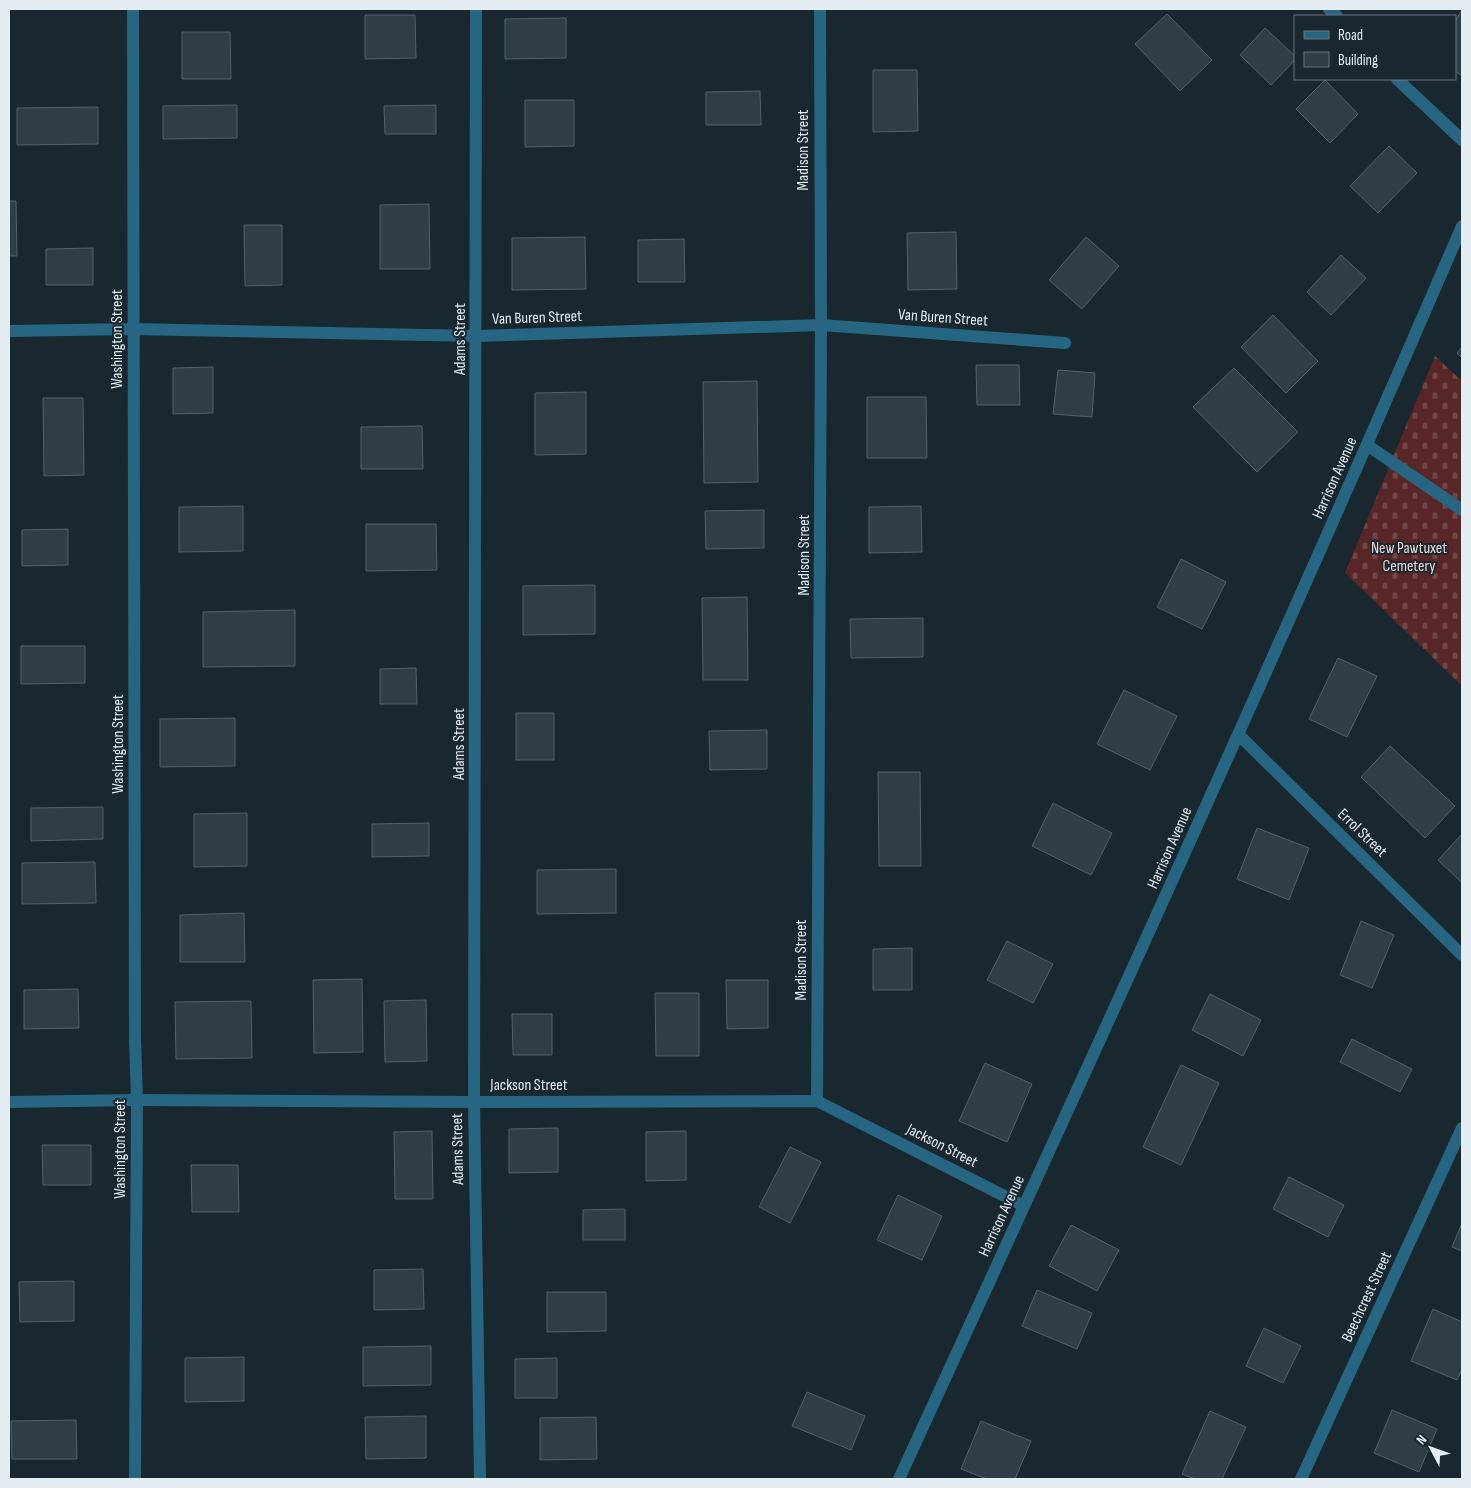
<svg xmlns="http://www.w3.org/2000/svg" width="1471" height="1488" font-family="'Sofia Sans Condensed',sans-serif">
<defs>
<pattern id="cemetery-stones" width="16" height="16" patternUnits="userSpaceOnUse" patternTransform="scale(1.25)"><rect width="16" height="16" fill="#592627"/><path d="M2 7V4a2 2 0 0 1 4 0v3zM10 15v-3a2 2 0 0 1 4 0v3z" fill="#714647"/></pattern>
</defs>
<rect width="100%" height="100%" fill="#19272e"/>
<!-- cemetery -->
<polygon fill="url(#cemetery-stones)" points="1435,356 1462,381 1462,686 1345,573"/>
<!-- building -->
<g fill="#2f3e45" stroke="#52626a">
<polygon points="1462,10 1462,76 1455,71 1455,21"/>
<polygon points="1167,14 1212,60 1180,91 1135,44"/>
<polygon points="365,15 415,15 416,58 365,59"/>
<polygon points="566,18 566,58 505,59 505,19"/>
<polygon points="1265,28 1295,56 1295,60 1271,85 1240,55"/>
<polygon points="182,32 230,32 231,79 182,79"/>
<polygon points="873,70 917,70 918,131 873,132"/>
<polygon points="1325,80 1358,114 1330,143 1296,109"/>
<polygon points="760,91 761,125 706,125 706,92"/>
<polygon points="525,100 574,100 574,146 525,147"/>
<polygon points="237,105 237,138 163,139 163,106"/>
<polygon points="436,105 436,134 385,134 384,106"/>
<polygon points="98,107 98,144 17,145 17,108"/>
<polygon points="1389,146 1417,173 1378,213 1350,186"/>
<polygon points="9,201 16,201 17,256 9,256"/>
<polygon points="429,204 430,269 380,269 380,205"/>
<polygon points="244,225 282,225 282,285 245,286"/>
<polygon points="956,232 957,289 908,290 907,233"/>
<polygon points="585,237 586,289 512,290 512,238"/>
<polygon points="1086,237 1119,266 1082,309 1049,280"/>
<polygon points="684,239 685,282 638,282 638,240"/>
<polygon points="93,248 93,285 46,285 46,249"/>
<polygon points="1341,255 1366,278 1331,315 1307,292"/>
<polygon points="1273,315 1318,361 1286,393 1241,347"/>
<polygon points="1462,347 1462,358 1457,353"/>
<polygon points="976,365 1019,365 1020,405 977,405"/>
<polygon points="213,367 213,413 173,414 173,368"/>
<polygon points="1234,368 1298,432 1257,472 1193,407"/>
<polygon points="1058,370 1095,373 1092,417 1053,414"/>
<polygon points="757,381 758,482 704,483 703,382"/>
<polygon points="586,392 586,454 535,455 535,393"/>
<polygon points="867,397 926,397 927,458 867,458"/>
<polygon points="43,398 83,398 84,475 44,476"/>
<polygon points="422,426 423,469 361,469 361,427"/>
<polygon points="243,506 243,551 179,552 179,507"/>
<polygon points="921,506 922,552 869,553 869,507"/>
<polygon points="764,510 764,548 706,549 705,511"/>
<polygon points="366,524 436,524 437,570 366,571"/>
<polygon points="68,529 68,565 22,566 22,530"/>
<polygon points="1181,559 1226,582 1202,629 1157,607"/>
<polygon points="595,585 595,634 523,635 523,586"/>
<polygon points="747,597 748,680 703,680 702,598"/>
<polygon points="295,610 295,666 203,667 203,612"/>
<polygon points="923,618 923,657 851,658 850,619"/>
<polygon points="21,646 85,646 85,683 21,684"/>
<polygon points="1338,658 1377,676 1347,737 1309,719"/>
<polygon points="416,668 417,704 380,704 380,669"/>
<polygon points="1124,690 1177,716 1150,770 1097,744"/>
<rect x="516" y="713" width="38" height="47"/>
<polygon points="235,718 235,766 160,767 160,719"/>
<polygon points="767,730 767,769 710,770 709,731"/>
<polygon points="1390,746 1455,806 1425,838 1361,777"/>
<polygon points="878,772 920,772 921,866 879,866"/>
<polygon points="1053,803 1112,833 1091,875 1032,846"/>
<polygon points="103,807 103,839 31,841 31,808"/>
<polygon points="247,813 247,866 194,867 194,814"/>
<polygon points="429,823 429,856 372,857 372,824"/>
<polygon points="1257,828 1309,848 1289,900 1237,879"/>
<polygon points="1462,834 1462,883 1438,860"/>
<polygon points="95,862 96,903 22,904 22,863"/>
<polygon points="616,869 616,913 537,914 537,870"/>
<polygon points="244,913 245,962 180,962 180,915"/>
<polygon points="1361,921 1394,935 1372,988 1340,975"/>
<polygon points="1007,941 1053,964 1033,1003 987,980"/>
<polygon points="912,948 912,990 873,990 873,949"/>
<polygon points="362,979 363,1052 314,1053 313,980"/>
<polygon points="726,980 768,980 768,1028 727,1029"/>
<polygon points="78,989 79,1028 24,1029 24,990"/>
<polygon points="655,993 699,993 699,1056 656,1056"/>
<polygon points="1210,994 1261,1020 1243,1056 1192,1030"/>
<polygon points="426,1000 427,1061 385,1062 384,1001"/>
<polygon points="251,1001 252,1058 176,1059 175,1002"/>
<polygon points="512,1014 552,1014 552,1055 513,1055"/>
<polygon points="1352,1039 1412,1069 1400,1092 1340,1062"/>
<polygon points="985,1063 1032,1084 1007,1142 959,1121"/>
<polygon points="1181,1065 1219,1083 1181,1165 1143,1147"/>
<polygon points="558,1128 558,1172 509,1173 509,1129"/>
<polygon points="432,1131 433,1199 395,1199 394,1132"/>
<polygon points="686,1131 686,1180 646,1181 646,1132"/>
<polygon points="42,1145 91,1145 91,1185 43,1185"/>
<polygon points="790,1147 821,1162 790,1223 759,1207"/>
<polygon points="191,1165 238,1165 239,1212 192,1212"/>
<polygon points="1289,1177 1344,1205 1328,1237 1273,1209"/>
<polygon points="898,1195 942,1216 922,1260 877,1240"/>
<polygon points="625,1209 625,1240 583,1240 583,1210"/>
<polygon points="1462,1223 1462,1251 1452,1247"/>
<polygon points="1071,1225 1119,1250 1097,1291 1049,1266"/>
<polygon points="423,1269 424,1309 374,1310 374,1270"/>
<polygon points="74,1281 74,1321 20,1322 19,1282"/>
<polygon points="1037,1290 1092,1313 1077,1349 1022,1326"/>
<polygon points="547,1292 606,1292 606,1331 547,1332"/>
<polygon points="1433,1309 1462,1322 1462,1369 1457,1380 1411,1361"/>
<polygon points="1264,1328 1301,1346 1283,1383 1246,1366"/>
<polygon points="431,1346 431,1385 363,1386 363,1347"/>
<polygon points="244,1357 244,1401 185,1402 185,1358"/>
<polygon points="557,1358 557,1398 515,1398 515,1359"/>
<polygon points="807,1392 865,1416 851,1450 792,1426"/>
<polygon points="1392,1410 1437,1429 1419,1472 1374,1453"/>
<polygon points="1210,1411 1246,1427 1222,1479 1195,1479 1182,1474"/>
<polygon points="426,1416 426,1458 366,1459 365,1417"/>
<polygon points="596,1417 597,1459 540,1460 540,1418"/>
<polygon points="76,1420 77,1459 12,1459 11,1421"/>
<polygon points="981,1421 1031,1441 1015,1479 987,1479 961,1469"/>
</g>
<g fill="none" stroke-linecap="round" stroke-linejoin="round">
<!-- minor -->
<g stroke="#266683" stroke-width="12">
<polyline points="133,9 135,1039 137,1100 135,1479"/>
<polyline points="476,9 474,1102 480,1479"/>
<polyline points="1329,9 1337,16"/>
<polyline points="1397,79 1462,140"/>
<polyline points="9,331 133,329 476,336 821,325 1065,343"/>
<polyline points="1367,445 1462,510"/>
<polyline points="1239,735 1462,955"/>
<polyline points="817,1101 821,325 820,9"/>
<polyline points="9,1102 137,1100 474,1102 817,1101 1024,1206"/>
<path d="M 899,1479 C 1090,1063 1281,646 1462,226"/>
<polyline points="1301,1479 1462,1128"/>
</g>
</g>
<g text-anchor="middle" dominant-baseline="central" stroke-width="4" stroke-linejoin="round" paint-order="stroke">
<!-- street labels -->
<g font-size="16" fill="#e4edf2" stroke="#19272e">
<text transform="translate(803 150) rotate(-90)">Madison Street</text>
<text transform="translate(537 318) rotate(-2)">Van Buren Street</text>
<text transform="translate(943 318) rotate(4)">Van Buren Street</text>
<text transform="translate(117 339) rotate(-90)">Washington Street</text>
<text transform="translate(460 339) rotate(-90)">Adams Street</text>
<text transform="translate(1335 478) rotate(-66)">Harrison Avenue</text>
<text transform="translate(804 555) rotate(-90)">Madison Street</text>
<text transform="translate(118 744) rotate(-90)">Washington Street</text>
<text transform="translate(459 744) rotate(-90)">Adams Street</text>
<text transform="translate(1362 833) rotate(44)">Errol Street</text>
<text transform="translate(1170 848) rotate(-66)">Harrison Avenue</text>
<text transform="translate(801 960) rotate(-90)">Madison Street</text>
<text x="529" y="1085">Jackson Street</text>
<text transform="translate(942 1146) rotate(27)">Jackson Street</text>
<text transform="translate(120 1149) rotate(-90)">Washington Street</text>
<text transform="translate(458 1149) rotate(-91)">Adams Street</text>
<text transform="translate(1002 1216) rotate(-65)">Harrison Avenue</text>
<text transform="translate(1367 1297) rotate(-65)">Beechcrest Street</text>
</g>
<!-- park labels -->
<g font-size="16" fill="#f1d6d5" stroke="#19272e">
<text x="1409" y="548">New Pawtuxet<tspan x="1409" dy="18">Cemetery</tspan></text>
</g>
</g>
<!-- border -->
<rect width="1471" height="1488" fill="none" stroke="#e4edf2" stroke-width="20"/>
<!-- legend -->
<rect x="1294" y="15" width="162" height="65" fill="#19272e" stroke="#6a767c"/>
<rect x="1304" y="31" width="25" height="8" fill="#266683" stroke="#6a767c"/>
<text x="1338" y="40" font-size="15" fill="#e4edf2">Road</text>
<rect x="1304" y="52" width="25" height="15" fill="#2f3e45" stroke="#6a767c"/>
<text x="1338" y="65" font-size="15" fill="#e4edf2">Building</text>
<!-- north arrow -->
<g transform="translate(1431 1448) rotate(311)" stroke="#19272e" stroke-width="4" paint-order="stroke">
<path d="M0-4L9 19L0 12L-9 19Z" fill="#e4edf2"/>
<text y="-8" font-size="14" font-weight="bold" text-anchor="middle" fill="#e4edf2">N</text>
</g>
</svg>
